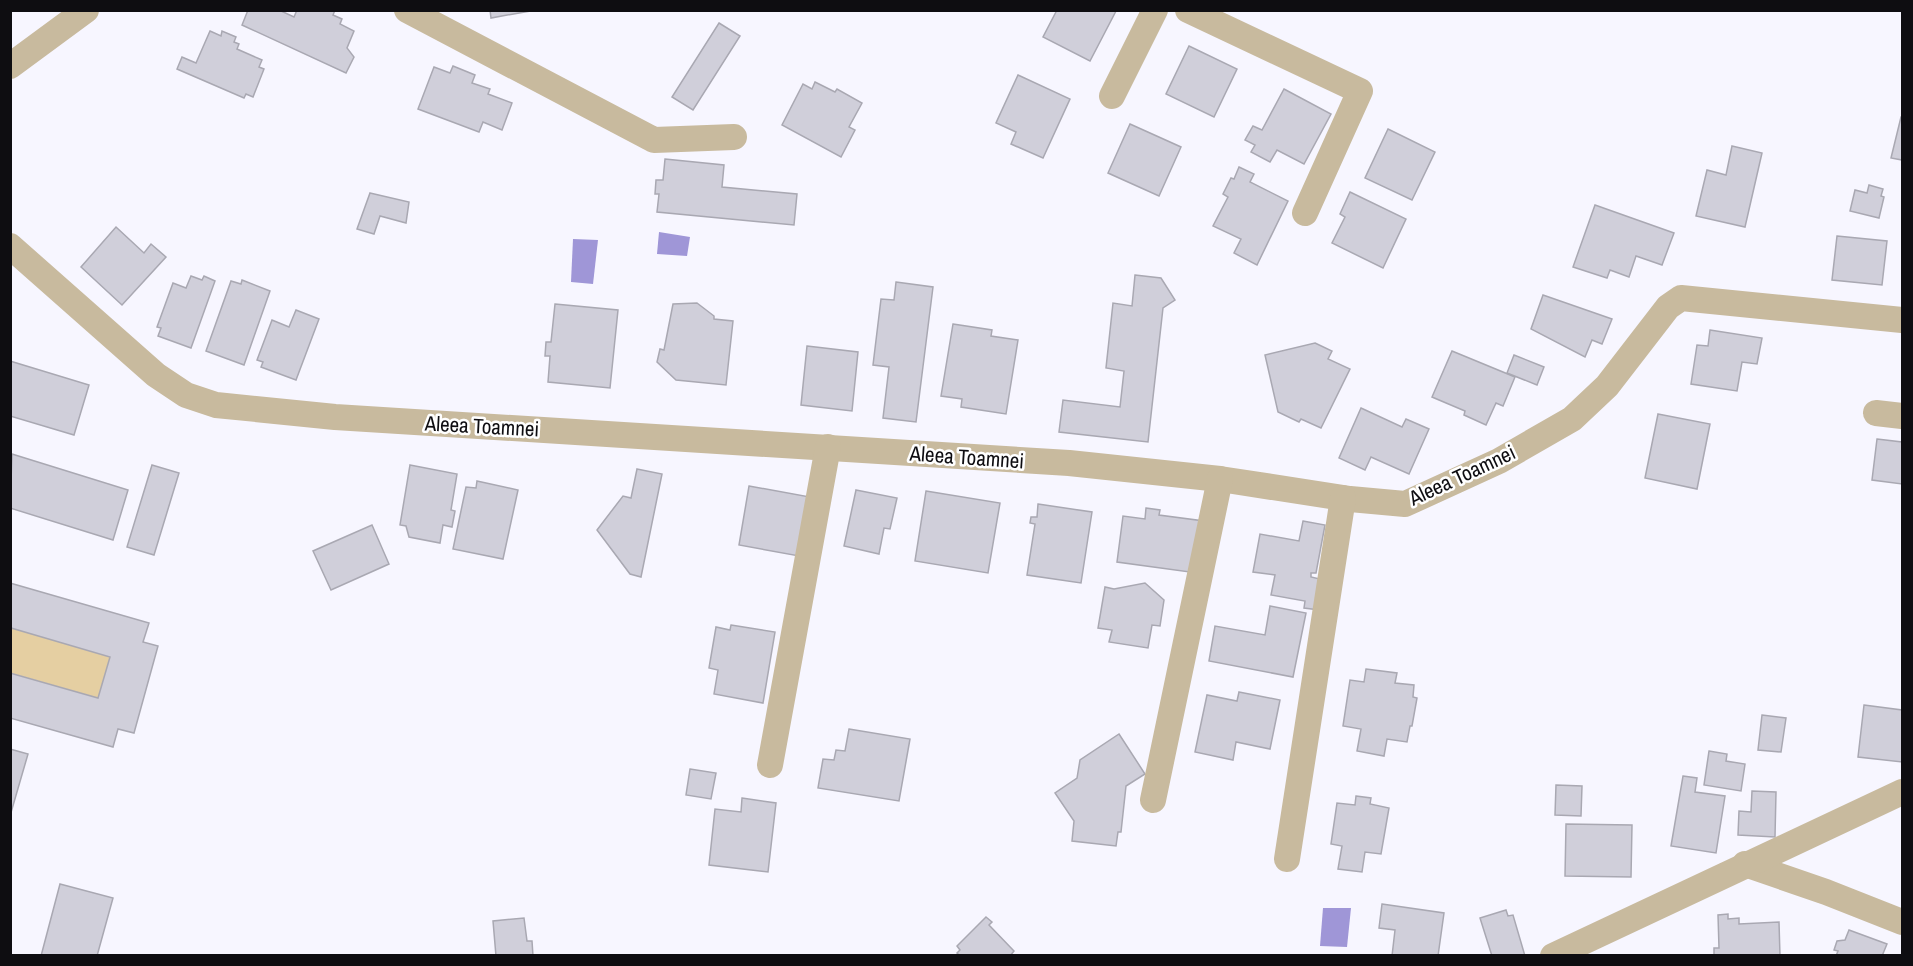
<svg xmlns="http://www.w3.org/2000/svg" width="1913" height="966" font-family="'Archivo Narrow',sans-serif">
<rect width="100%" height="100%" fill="#f7f6ff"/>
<!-- green -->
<polygon fill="#e5cfa2" points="11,628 110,657 98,698 11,673"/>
<!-- water -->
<g fill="#9f96d7">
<polygon points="659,232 690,237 687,256 657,254"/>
<polygon points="573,239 598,240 593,284 571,282"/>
<polygon points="1323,908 1351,908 1347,947 1320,946"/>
</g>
<!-- building -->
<g fill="#d0cfda" stroke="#a9a8b2" stroke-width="1.5">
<polygon points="248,10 279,10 294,17 297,10 335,10 333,15 342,19 340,24 354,31 347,48 354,57 346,73 242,25"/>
<polygon points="490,10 530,10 530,11 491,18"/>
<polygon points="1057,10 1116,11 1090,61 1043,37"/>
<polygon points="719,23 740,36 693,110 672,97"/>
<polygon points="210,31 221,36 222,31 236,37 234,42 239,44 237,49 262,60 259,67 264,69 253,97 246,94 244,98 177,69 182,57 196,63"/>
<polygon points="1189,46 1237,69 1214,117 1166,94"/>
<polygon points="453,66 475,75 472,83 490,89 488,94 512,103 502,130 483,122 479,132 418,109 434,67 450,73"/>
<polygon points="1018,75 1070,99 1043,158 1011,144 1016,132 996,123"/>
<polygon points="815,82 835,92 837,89 862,103 849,127 855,130 841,157 782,125 803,84 812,89"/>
<polygon points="1284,89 1331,114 1304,164 1277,150 1270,162 1251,152 1255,145 1245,140 1253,126 1262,130"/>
<polygon points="1901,117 1902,117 1902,160 1891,158"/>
<polygon points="1130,124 1181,147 1159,196 1108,173"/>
<polygon points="1388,129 1435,152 1412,200 1365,178"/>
<polygon points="1732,146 1762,153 1745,227 1696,216 1707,170 1726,175"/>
<polygon points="665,159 724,165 722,187 797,194 794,225 657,212 659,194 655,194 656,180 663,180"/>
<polygon points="1239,167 1254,174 1250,182 1288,201 1257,265 1234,253 1241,239 1213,226 1228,197 1223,194 1231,178 1234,179"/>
<polygon points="1869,185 1883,189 1881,196 1884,197 1879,218 1850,211 1855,190 1867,193"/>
<polygon points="1350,192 1406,219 1383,268 1332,243 1345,217 1340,214"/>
<polygon points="370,193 409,202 406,223 380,216 374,234 357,229"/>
<polygon points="1595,205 1674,233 1662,265 1636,256 1629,277 1610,270 1607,278 1573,267"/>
<polygon points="116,227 144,253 151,244 166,257 122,305 81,267"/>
<polygon points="1837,236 1887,241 1882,285 1832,280"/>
<polygon points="1135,275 1161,278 1175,300 1163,308 1148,442 1059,432 1063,400 1120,407 1124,371 1106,368 1113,303 1132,306"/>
<polygon points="191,276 202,280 204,276 215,281 191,348 158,336 161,328 157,327 173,283 186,288"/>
<polygon points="242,280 270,291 244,365 206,351 231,281 241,284"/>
<polygon points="896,282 933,287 916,422 883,418 889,367 873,365 881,299 894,300"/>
<polygon points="1543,295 1612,319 1602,344 1592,340 1585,357 1531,329"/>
<polygon points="697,303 714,316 714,319 733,321 726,385 676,380 657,362 660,349 664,350 673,304"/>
<polygon points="555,304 618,310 610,388 548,382 550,356 545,356 546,342 551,342"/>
<polygon points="296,310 319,319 296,380 261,367 263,362 257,360 272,320 289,327"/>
<polygon points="953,324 992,330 991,336 1018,340 1006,414 961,407 962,399 941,396"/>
<polygon points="1710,330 1762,338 1757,364 1742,362 1737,391 1691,384 1697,345 1708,346"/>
<polygon points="1315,343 1332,351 1328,359 1350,369 1321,428 1301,419 1299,422 1278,412 1265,355"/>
<polygon points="807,346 858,352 852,411 801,405"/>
<polygon points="1452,351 1515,377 1503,406 1496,403 1486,425 1464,415 1465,411 1432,397"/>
<polygon points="1514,355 1544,367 1537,385 1507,373"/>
<polygon points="10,361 89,385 74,435 10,416"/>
<polygon points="1361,408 1402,427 1406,419 1429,429 1409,474 1371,457 1365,470 1339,458"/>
<polygon points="1658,414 1710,424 1697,489 1645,478"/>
<polygon points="1877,439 1902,442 1902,484 1872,480"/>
<polygon points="12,454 128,490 113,540 10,508"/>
<polygon points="152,465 179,473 154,555 127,547"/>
<polygon points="410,465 457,474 451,510 455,511 452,527 443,525 440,543 409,537 406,526 400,525"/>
<polygon points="637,469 662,474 641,577 630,574 597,530 623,496 631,498"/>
<polygon points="477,481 518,490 503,559 453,549 466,487 476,488"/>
<polygon points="749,486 810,497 799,556 739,545"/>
<polygon points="856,490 897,498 890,529 884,528 879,554 844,546"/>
<polygon points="926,491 1000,503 988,573 915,561"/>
<polygon points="1038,504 1092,512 1081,583 1027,575 1035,524 1030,523 1031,517 1037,517"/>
<polygon points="1146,508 1160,510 1159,515 1204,521 1197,573 1117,562 1123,516 1145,519"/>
<polygon points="1303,521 1325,525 1316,573 1311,573 1311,577 1324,580 1319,610 1304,608 1305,601 1271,595 1275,575 1253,572 1260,534 1299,541"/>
<polygon points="372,525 389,564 331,590 313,551"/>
<polygon points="10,583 149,623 143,642 158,646 134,733 118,729 113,747 10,718 10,673 98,698 110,657 11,628 10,631"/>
<polygon points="1145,583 1164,600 1160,626 1152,625 1148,648 1109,642 1112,630 1098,628 1105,587 1114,589"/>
<polygon points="1270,606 1306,613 1293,677 1209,661 1215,626 1265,635"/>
<polygon points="731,625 775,632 763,703 714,694 718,670 709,668 716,627 730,630"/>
<polygon points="1366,669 1397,673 1395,683 1414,685 1413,697 1417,698 1412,726 1410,726 1407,742 1387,739 1384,756 1357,751 1361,729 1343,726 1350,680 1364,682"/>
<polygon points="1239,692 1280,700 1270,749 1236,742 1233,760 1195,752 1207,695 1237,701"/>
<polygon points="1864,705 1902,710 1902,762 1858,757"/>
<polygon points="1762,715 1786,718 1781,752 1758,750"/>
<polygon points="849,729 910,739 899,801 818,788 823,759 834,760 836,750 845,751"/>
<polygon points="1119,734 1145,774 1126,786 1121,832 1118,832 1116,846 1072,841 1074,821 1055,793 1077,778 1080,760"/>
<polygon points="10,749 28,754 10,816"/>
<polygon points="1709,751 1727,754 1726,761 1745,764 1741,791 1704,785"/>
<polygon points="690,769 716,773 711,799 686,795"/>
<polygon points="1683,776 1697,778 1695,792 1725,796 1716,853 1671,846"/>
<polygon points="1556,785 1582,786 1581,816 1555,815"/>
<polygon points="1752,791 1776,792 1775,837 1738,835 1739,811 1751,812"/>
<polygon points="1356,796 1371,798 1370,804 1389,808 1381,854 1365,852 1362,872 1338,869 1342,846 1331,844 1337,803 1355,805"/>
<polygon points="742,798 776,803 768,872 709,865 715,809 741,812"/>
<polygon points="1566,824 1632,825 1631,877 1565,876"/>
<polygon points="60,884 113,898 97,956 41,956"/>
<polygon points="1382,904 1444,913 1438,956 1392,956 1395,930 1379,928"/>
<polygon points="1506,910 1508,916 1513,915 1525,956 1492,956 1480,918"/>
<polygon points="1728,914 1728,919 1739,918 1739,924 1779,922 1780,956 1714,956 1714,948 1719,948 1718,915"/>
<polygon points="986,917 992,922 989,925 1014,951 1010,956 960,956 957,953 960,950 957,946"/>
<polygon points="524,918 527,941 532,941 533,956 496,956 493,921"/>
<polygon points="1849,930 1887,944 1882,956 1836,956 1838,951 1834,950 1837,941 1845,940"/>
</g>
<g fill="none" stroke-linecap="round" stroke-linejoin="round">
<!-- minor -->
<g stroke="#c8ba9e" stroke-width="26">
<polyline points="407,10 654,140 734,137"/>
<polyline points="1188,10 1360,91 1305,213"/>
<polyline points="10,66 86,10"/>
<polyline points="1112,96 1155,10"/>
<polyline points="10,246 156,375 186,395 216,405 335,417 1069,463 1220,479 1350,499 1405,504 1499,461 1572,419 1607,386 1668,307 1681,298 1902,320"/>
<polyline points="1876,413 1902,416"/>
<polyline points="770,765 828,447"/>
<polyline points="1153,800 1220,479"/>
<polyline points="1287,859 1343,498"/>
<polyline points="1745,864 1826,892 1902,922"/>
<polyline points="1553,956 1902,792"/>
</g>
</g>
<g text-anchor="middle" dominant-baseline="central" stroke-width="5" stroke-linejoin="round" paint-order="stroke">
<!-- street labels -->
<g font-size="21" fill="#0e0d11" stroke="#fff">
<text transform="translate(482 426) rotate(3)">Aleea Toamnei</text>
<text transform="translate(967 457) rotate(4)">Aleea Toamnei</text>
<text transform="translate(1462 475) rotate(-25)">Aleea Toamnei</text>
</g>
</g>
<!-- border -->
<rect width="1913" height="966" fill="none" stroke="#0e0d11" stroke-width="24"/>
</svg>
